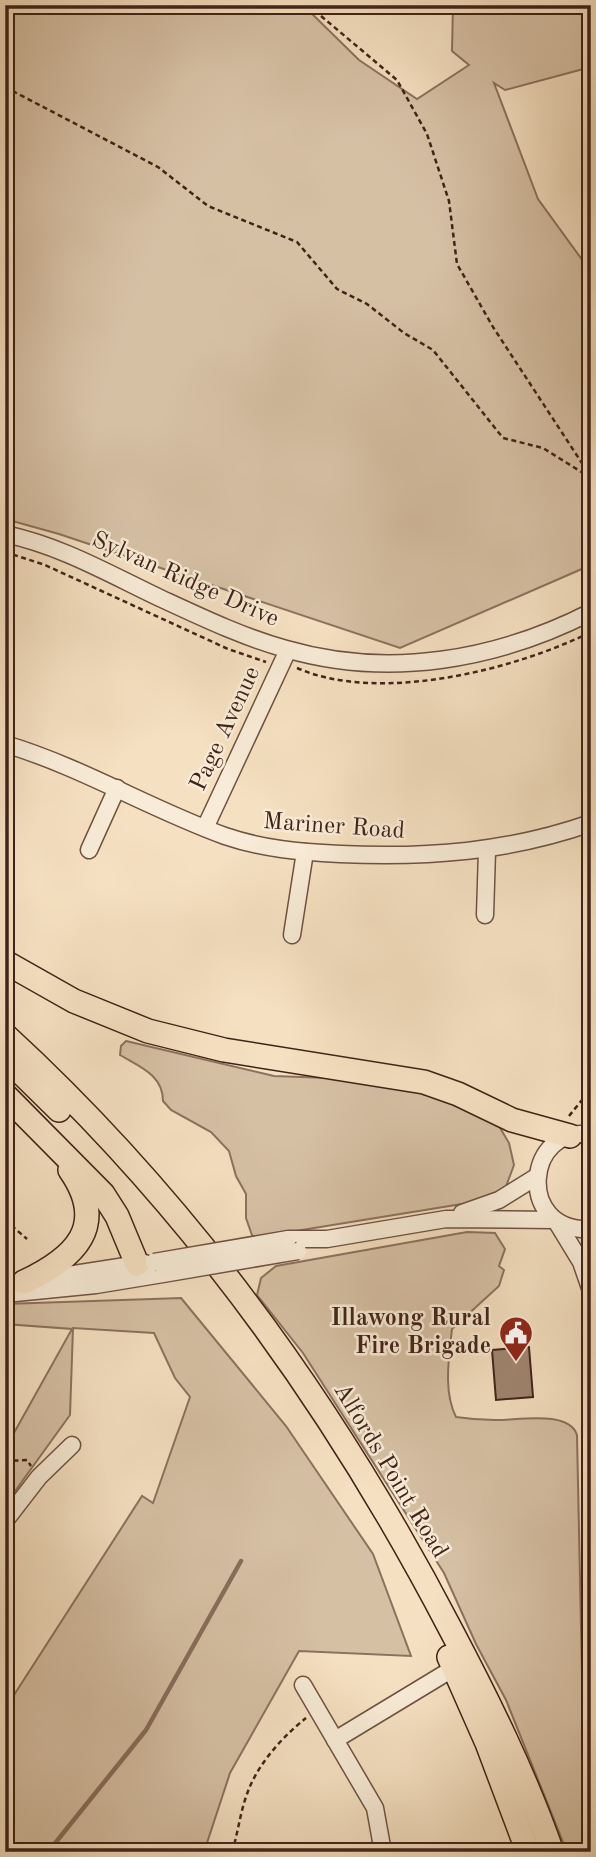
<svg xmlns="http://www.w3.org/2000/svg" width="596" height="1857" font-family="'Old Standard TT',serif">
<rect width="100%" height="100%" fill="#f5e0c1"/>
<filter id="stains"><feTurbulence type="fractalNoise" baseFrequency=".00286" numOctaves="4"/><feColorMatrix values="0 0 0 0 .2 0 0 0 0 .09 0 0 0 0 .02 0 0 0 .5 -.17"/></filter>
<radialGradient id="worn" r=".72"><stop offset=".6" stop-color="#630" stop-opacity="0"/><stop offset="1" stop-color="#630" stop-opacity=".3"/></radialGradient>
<!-- green -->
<g fill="#d6c0a4" stroke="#8c715e" stroke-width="2">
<polygon points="5,5 303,5 359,60 417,99 469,65 452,51 453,5 591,5 591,67 505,90 494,83 538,199 591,272 591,565 400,648 59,534 5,519"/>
<path d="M 126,1041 L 274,1076 L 329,1078 L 431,1093 L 499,1126 L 509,1143 L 514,1165 L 505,1189 L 468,1203 L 253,1238 L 246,1218 L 246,1194 L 236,1176 L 229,1151 L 211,1132 L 171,1110 L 163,1101 C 163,1075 140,1067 120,1055 L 121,1046 Z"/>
<path d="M 467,1232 L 495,1233 L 505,1249 L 499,1266 L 504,1270 L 499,1286 L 452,1329 C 449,1358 443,1391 456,1417 C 469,1419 482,1420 495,1420 C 514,1421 569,1409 577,1435 L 582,1674 L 591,1735 L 591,1852 L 567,1852 L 506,1700 L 476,1644 L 444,1573 L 303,1353 L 257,1295 L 261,1278 L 276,1266 Z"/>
<polygon points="181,1298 286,1426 373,1554 411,1656 299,1651 230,1773 204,1852 5,1852 5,1709 142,1496 153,1503 190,1397 175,1378 154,1333 73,1328 70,1415 5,1505 5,1449 72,1329 5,1324 5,1304"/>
</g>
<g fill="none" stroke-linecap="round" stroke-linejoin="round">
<!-- stream -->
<polyline stroke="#886d5a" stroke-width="4.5" points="48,1852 146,1730 241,1561"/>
</g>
<!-- building -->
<polygon fill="#9f856f" stroke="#412217" stroke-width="2" points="529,1347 533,1397 496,1400 492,1350"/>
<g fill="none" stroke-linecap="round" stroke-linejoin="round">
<!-- minor casing -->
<g stroke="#6e5242" stroke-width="19">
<g id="minor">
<path d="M 5,534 C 62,546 111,575 162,599 C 203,618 243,637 286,649 C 389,679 497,660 591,612"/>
<path d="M 5,744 C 82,767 150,809 225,836 C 263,849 300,852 340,854 C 427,858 508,852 591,823"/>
<polyline points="205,828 288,650"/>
<polyline points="89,850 117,788"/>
<polyline points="485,915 487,851"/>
<polyline points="292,935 305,852"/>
<path d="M 591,1135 C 526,1123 514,1233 591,1229"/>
<polyline points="462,1213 499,1200 536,1177"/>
<polyline points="556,1221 581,1262 591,1291"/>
<polyline points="288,1239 327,1239 446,1219 555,1220"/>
<polyline points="35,1280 145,1263"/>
<polyline points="5,1294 96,1285 163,1274"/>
<polyline points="5,1521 39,1477 72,1445"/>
<polyline points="303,1685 375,1808 383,1852"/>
<polyline points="335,1740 454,1668"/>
</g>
</g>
<!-- highway casing -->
<g stroke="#412217" stroke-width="26">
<g id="highway">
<polyline points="5,962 74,1001 148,1031 224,1050 424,1082 458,1094 512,1120 570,1136"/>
<path d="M 5,1035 C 189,1204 336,1409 451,1630 C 489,1702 525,1775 552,1852"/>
<polyline points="5,1057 59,1110"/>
<polyline points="5,1095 103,1194 117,1216 137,1264"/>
<path d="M 24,1282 C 75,1258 109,1226 70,1170"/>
<polyline points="449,1657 487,1743 528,1852"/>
</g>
</g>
<!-- path -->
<g stroke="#412217" stroke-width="2.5" stroke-dasharray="5 3.5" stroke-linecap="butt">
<polyline points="308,5 397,80 427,134 449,201 457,264 493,327 591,477"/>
<polyline points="5,87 158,167 208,206 297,242 337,289 367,304 404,333 433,350 503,438 543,448 591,478"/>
<polyline points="5,552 45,565 228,649 266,662"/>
<path d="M 297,668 C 379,704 514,670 591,632"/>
<polyline points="569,1116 591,1089"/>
<polyline points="5,1220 27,1239"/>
<polyline points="5,1461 27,1460 31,1466"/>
<path d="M 232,1852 C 238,1833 240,1813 247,1794 C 257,1765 282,1737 306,1718"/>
</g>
<!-- minor -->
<use href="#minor" stroke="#f8ebd7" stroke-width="16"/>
<!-- highway -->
<use href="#highway" stroke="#f5e0c1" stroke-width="23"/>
<!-- minor-bridge casing -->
<g stroke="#6e5242" stroke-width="19" stroke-linecap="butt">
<g id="minor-bridge">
<polyline points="154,1262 288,1239"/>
<polyline points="163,1274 298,1251"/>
</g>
</g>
<!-- minor-bridge -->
<use href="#minor-bridge" stroke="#f8ebd7" stroke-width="16"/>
</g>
<!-- icons -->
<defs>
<g id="civic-pin" transform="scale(1.75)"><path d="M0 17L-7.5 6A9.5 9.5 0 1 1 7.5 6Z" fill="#8f2418" stroke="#f8ebd7"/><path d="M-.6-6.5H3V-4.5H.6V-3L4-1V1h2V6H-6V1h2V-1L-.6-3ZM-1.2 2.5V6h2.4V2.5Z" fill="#fff"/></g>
</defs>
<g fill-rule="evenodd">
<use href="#civic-pin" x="516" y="1333"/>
</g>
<g text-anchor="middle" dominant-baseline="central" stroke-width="5" stroke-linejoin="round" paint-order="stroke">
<!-- street labels -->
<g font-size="24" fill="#412217" stroke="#f8ebd7">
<text transform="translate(185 580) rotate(24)">Sylvan Ridge Drive</text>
<text transform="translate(226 729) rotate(-65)">Page Avenue</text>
<text transform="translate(334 827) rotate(4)">Mariner Road</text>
<text transform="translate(390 1471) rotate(59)">Alfords Point Road</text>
</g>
<!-- poi labels -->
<g font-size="24" font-weight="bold" fill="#412217" stroke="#f8ebd7" text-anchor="end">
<text x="491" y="1319">Illawong Rural<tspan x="491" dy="28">Fire Brigade</tspan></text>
</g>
</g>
<!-- margin -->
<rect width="596" height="1857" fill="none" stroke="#f5e0c1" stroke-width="28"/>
<rect x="7" y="7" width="582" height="1843" fill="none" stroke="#412217" stroke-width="3.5"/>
<rect x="14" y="14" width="568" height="1829" fill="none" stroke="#412217" stroke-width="2"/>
<rect width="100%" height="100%" filter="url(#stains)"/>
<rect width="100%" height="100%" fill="url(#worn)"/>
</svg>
